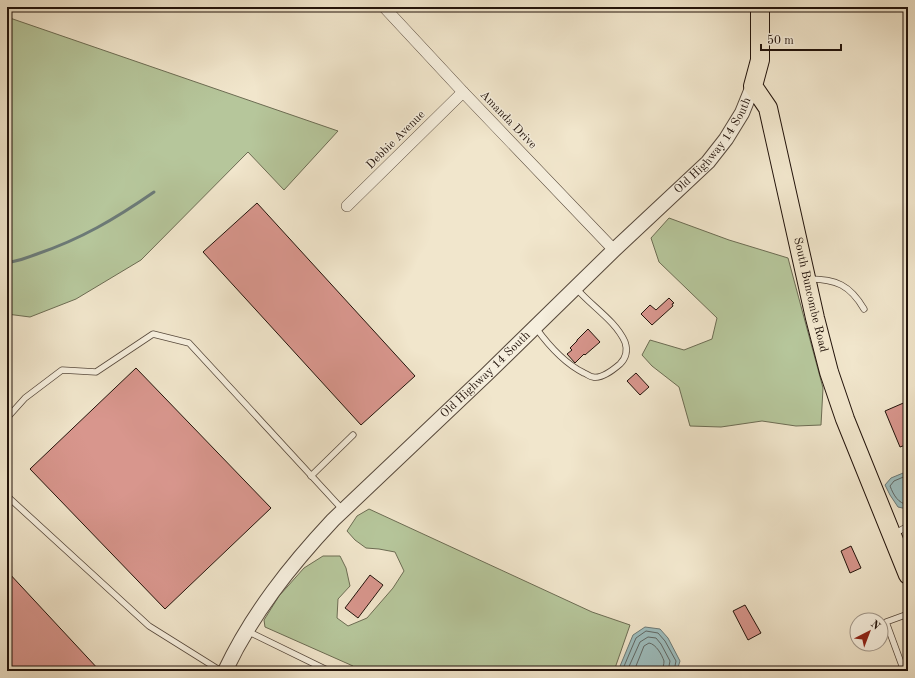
<svg xmlns="http://www.w3.org/2000/svg" width="915" height="678" font-family="'Old Standard TT',serif">
<rect width="100%" height="100%" fill="#f1e6cc"/>
<filter id="stains"><feTurbulence type="fractalNoise" baseFrequency=".005" numOctaves="4"/><feColorMatrix values="0 0 0 0 .2 0 0 0 0 .09 0 0 0 0 .02 0 0 0 .5 -.17"/></filter>
<radialGradient id="worn" r=".72"><stop offset=".6" stop-color="#630" stop-opacity="0"/><stop offset="1" stop-color="#630" stop-opacity=".3"/></radialGradient>
<!-- green -->
<g fill="#b6c69b" stroke="#6c6c53">
<polygon points="7,17 338,131 284,190 248,152 141,260 76,299 30,317 7,314"/>
<polygon points="669,218 729,240 788,258 823,388 821,425 796,426 762,421 721,427 690,426 679,387 652,366 642,355 650,340 684,350 712,339 717,318 659,262 651,238"/>
<polygon points="369,509 592,612 630,625 614,671 357,671 353,666 265,627 264,620 279,596 304,568 323,556 340,556 346,568 350,586 338,599 337,618 348,626 367,618 393,588 404,571 395,552 379,549 366,548 355,540 347,531 357,516"/>
</g>
<!-- water -->
<g fill="#9dbebf" stroke="#6c7a77">
<polygon points="908,471 908,509 907,509 898,507 890,495 885,485 891,478"/>
<polygon points="645,627 660,629 668,638 680,661 677,671 618,671 633,635"/>
</g>
<g fill="none" stroke-linecap="round" stroke-linejoin="round">
<!-- shore -->
<g stroke="#606865" stroke-width="1">
<path d="M 908,475 L 894,481 L 890,486 C 894,496 898,503 908,505"/>
<polyline points="622,671 636,638 646,631 658,633 665,641 676,661 674,671"/>
<polyline points="627,671 640,642 648,637 656,638 661,644 670,661 668,671"/>
<path d="M 634,671 L 644,646 L 649,643 C 656,644 662,655 664,661 C 664,664 663,668 662,671"/>
</g>
<!-- stream -->
<path stroke="#6c7a77" stroke-width="3" d="M 7,263 C 17,261 27,258 37,254 C 81,239 115,219 154,192"/>
</g>
<!-- building -->
<g fill="#d8968d" stroke="#22130b">
<polygon points="257,203 415,376 361,425 203,252"/>
<polygon points="669,298 674,303 672,304 673,306 652,325 641,314 650,305 656,310"/>
<polygon points="588,329 600,342 585,355 584,354 575,363 567,354 572,350 570,348 577,341 577,340"/>
<polygon points="136,368 271,508 165,609 30,469"/>
<polygon points="636,373 649,387 640,395 627,381"/>
<polygon points="908,401 908,444 900,447 885,411"/>
<polygon points="851,546 861,568 850,573 841,551"/>
<polygon points="7,571 100,671 7,671"/>
<polygon points="370,575 383,585 358,618 345,608"/>
<polygon points="745,605 761,633 748,640 733,611"/>
</g>
<g fill="none" stroke-linecap="round" stroke-linejoin="round">
<!-- service casing -->
<g stroke="#56483b" stroke-width="7">
<g id="service">
<path d="M 809,279 C 836,279 850,285 864,309"/>
<path d="M 536,328 C 549,346 564,363 584,373 C 587,374 590,377 593,377 C 602,379 613,370 620,364 C 626,358 628,351 625,342 C 615,320 591,306 576,288"/>
<polyline points="7,418 25,398 62,370 96,372 153,334 189,343 343,510"/>
<polyline points="311,476 353,435"/>
<polyline points="7,496 149,626 221,671"/>
<polyline points="894,534 908,526"/>
<polyline points="247,631 329,671"/>
<polyline points="904,671 886,622 908,614"/>
</g>
</g>
<!-- minor casing -->
<g stroke="#56483b" stroke-width="12">
<g id="minor">
<polyline points="384,7 463,92 614,250"/>
<polyline points="347,206 463,92"/>
</g>
</g>
<!-- tertiary casing -->
<g stroke="#56483b" stroke-width="16">
<g id="tertiary">
<path id="s1" d="M 225,671 C 252,614 290,566 333,520 L 487,374 L 614,250 L 708,162 L 726,139 L 742,113 L 753,86"/>
</g>
</g>
<!-- primary casing -->
<g stroke="#22130b" stroke-width="20">
<g id="primary">
<path id="s2" d="M 760,7 L 760,60 L 753,86 L 768,108 L 815,318 L 829,372 L 845,419 L 908,575"/>
</g>
</g>
<!-- service -->
<use href="#service" stroke="#f6efde" stroke-width="5.5"/>
<!-- minor -->
<use href="#minor" stroke="#f6efde" stroke-width="11"/>
<!-- tertiary -->
<use href="#tertiary" stroke="#f6efde" stroke-width="14"/>
<!-- primary -->
<use href="#primary" stroke="#f1e6cc" stroke-width="18"/>
</g>
<g text-anchor="middle" dominant-baseline="central" stroke-width="3" stroke-linejoin="round" paint-order="stroke">
<!-- street labels -->
<g font-size="12" fill="#22130b" stroke="#f6efde">
<text transform="translate(508 120) rotate(46)">Amanda Drive</text>
<text transform="translate(396 140) rotate(-45)">Debbie Avenue</text>
<text stroke="none"><textPath href="#s1" startOffset="721">Old Highway 14 South</textPath></text>
<text stroke="none"><textPath href="#s2" startOffset="298">South Buncombe Road</textPath></text>
<text stroke="none"><textPath href="#s1" startOffset="397">Old Highway 14 South</textPath></text>
</g>
</g>
<!-- margin -->
<rect width="915" height="678" fill="none" stroke="#f1e6cc" stroke-width="24"/>
<rect x="8" y="8" width="899" height="662" fill="none" stroke="#22130b" stroke-width="2"/>
<rect x="12" y="12" width="891" height="654" fill="none" stroke="#22130b"/>
<!-- north arrow -->
<g transform="translate(869 632) rotate(42)"><circle r="19" fill="#f6efde" stroke="#a1978a"/>
<path d="M0-3L7 15L0 10L-7 15Z" fill="#8f2418"/>
<text y="-6" font-size="11" font-weight="bold" text-anchor="middle" fill="#22130b">N</text>
</g>
<!-- scale -->
<path d="M761 44v6h80v-6" fill="none" stroke="#22130b" stroke-width="2"/>
<text x="767" y="44" font-size="12" fill="#22130b" stroke="#f6efde" stroke-width="3" paint-order="stroke">50 m</text>
<rect width="100%" height="100%" filter="url(#stains)"/>
<rect width="100%" height="100%" fill="url(#worn)"/>
</svg>
